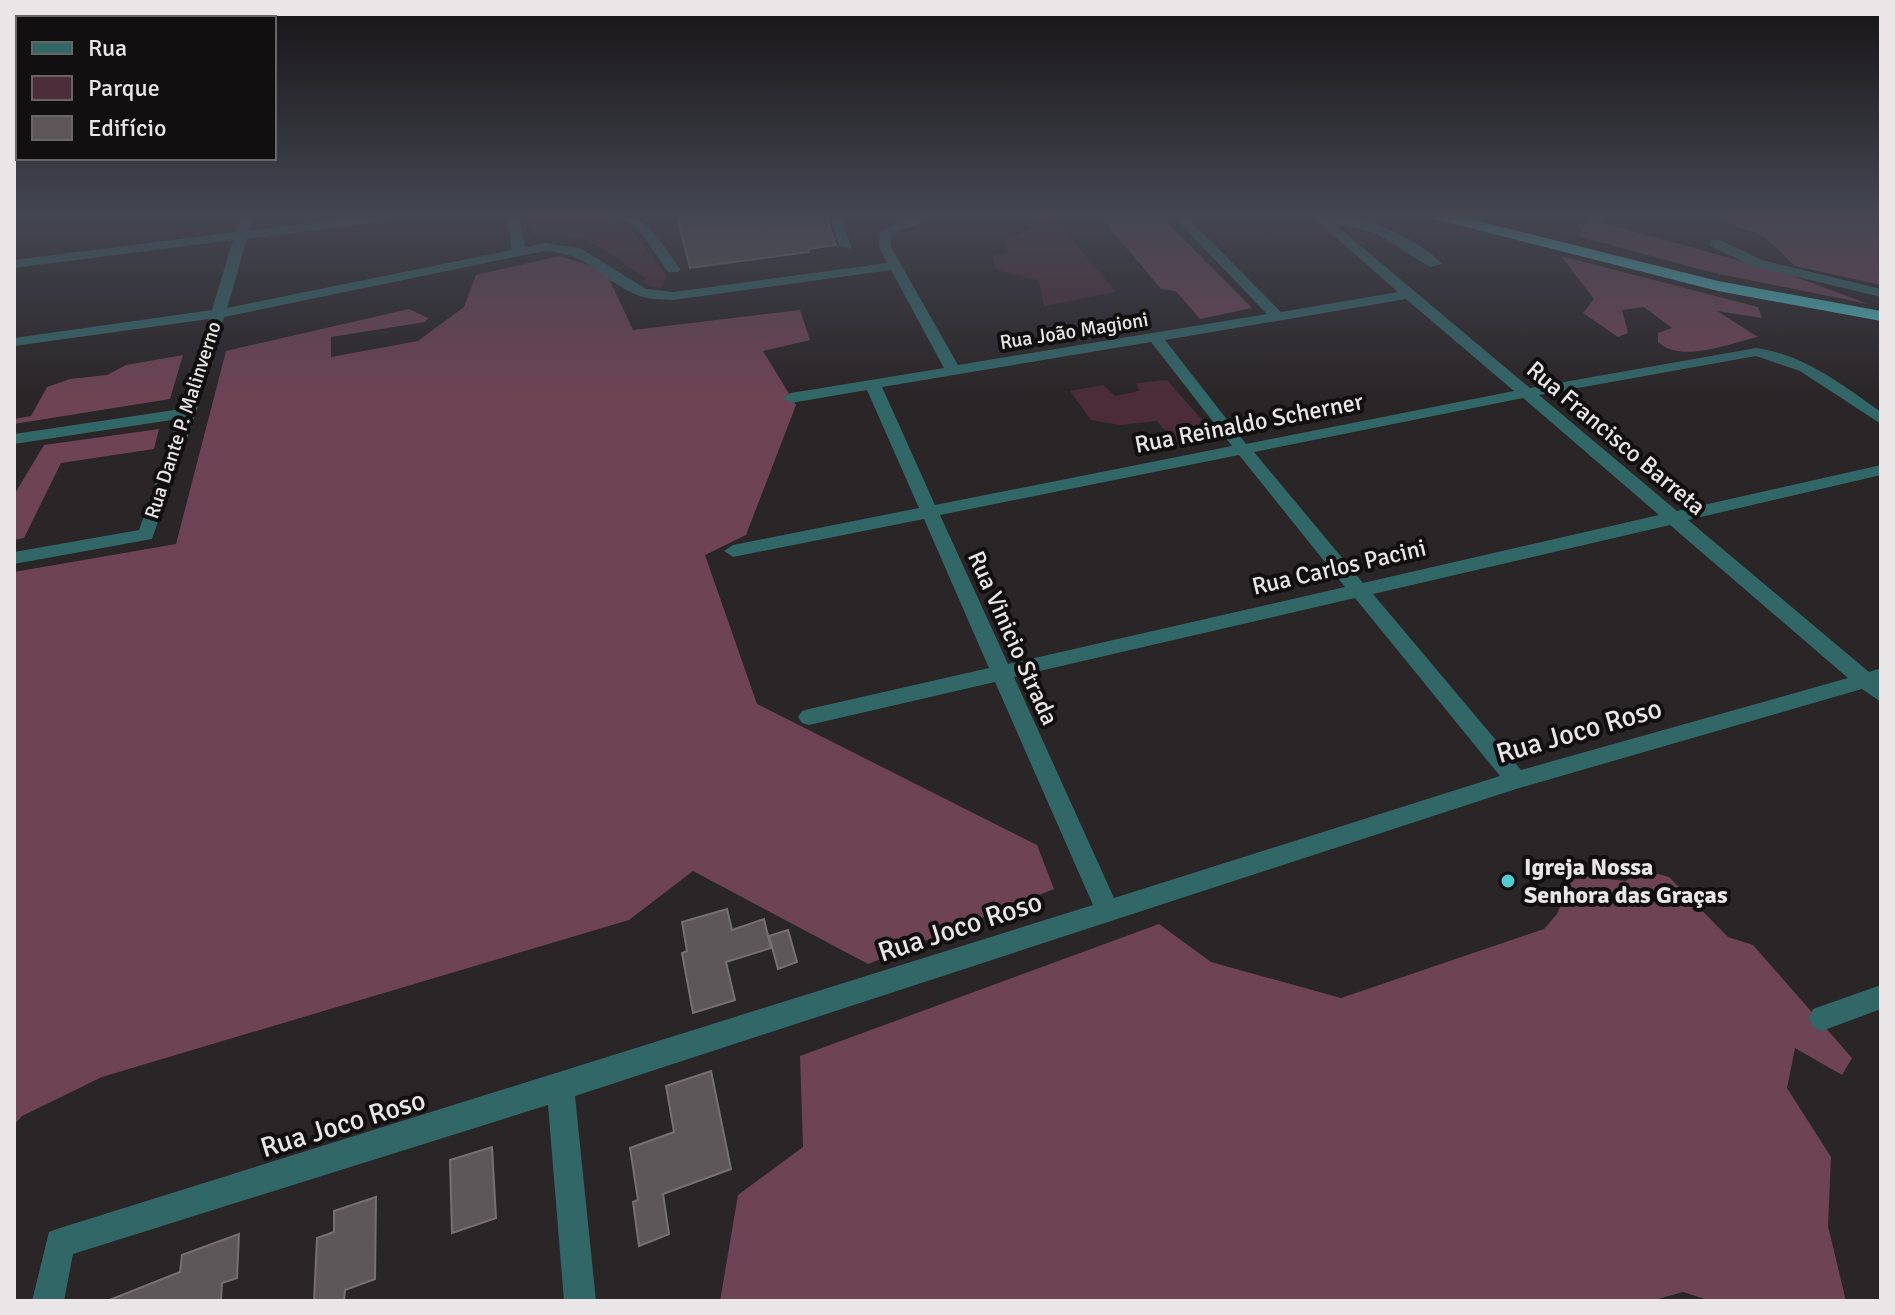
<svg xmlns="http://www.w3.org/2000/svg" width="1895" height="1315" font-family="Signika,sans-serif">
<rect width="100%" height="100%" fill="#2a2527"/>
<!-- green -->
<g fill="#4b2c38">
<polygon points="523,213 596,213 625,222 667,276 661,288 649,286 643,281 646,278 600,247 583,239 533,235 534,230 524,228"/>
<polygon points="1016,213 1050,213 1116,292 1044,306 1039,281 996,269 992,256 1009,253 1004,240 1033,228"/>
<polygon points="1167,380 1218,438 1178,447 1157,421 1120,425 1091,420 1070,391 1103,385 1115,396 1139,391 1136,383"/>
</g>
<!-- forest -->
<g fill="#6e4354">
<polygon points="1593,213 1608,213 1603,223 1788,274 1868,304 1710,272 1578,236"/>
<polygon points="1700,213 1881,213 1881,285 1795,266 1764,236"/>
<polygon points="1163,218 1252,308 1200,319 1176,291 1161,289 1104,221"/>
<polygon points="559,256 605,270 633,330 800,310 810,340 763,351 796,405 746,535 705,555 757,704 1037,845 1054,889 868,964 693,871 629,920 102,1077 22,1116 14,1125 14,572 176,544 226,351 409,309 428,318 425,322 331,337 331,357 418,341 464,307 476,275"/>
<path d="M 1561,256 L 1758,307 L 1762,318 L 1717,311 L 1758,337 C 1730,343 1681,364 1658,342 L 1658,333 L 1672,328 L 1644,307 L 1622,310 L 1628,333 L 1618,337 L 1583,313 L 1594,299 Z"/>
<polygon points="183,355 170,399 14,424 14,419 31,416 47,387 70,379 107,375 126,365"/>
<polygon points="159,429 154,449 61,463 24,538 14,540 14,495 44,445"/>
<polygon points="1646,871 1669,877 1728,937 1753,945 1852,1058 1842,1075 1795,1048 1787,1088 1831,1157 1828,1226 1846,1301 1711,1301 1683,1292 1651,1301 720,1301 738,1195 803,1147 800,1056 1159,924 1211,962 1341,998 1544,929 1557,914 1574,875 1625,881"/>
</g>
<!-- building -->
<g fill="#5d5759" stroke="#767072" stroke-width="2">
<polygon points="676,213 825,213 836,245 808,249 809,252 690,268"/>
<polygon points="727,909 732,930 764,919 771,948 726,962 735,1000 693,1013 682,953 687,951 682,922"/>
<polygon points="788,930 797,962 778,969 769,936"/>
<polygon points="711,1071 731,1169 663,1194 669,1234 639,1246 633,1202 638,1200 630,1148 674,1132 666,1086"/>
<polygon points="492,1147 496,1218 452,1233 450,1160"/>
<polygon points="376,1197 375,1279 345,1290 344,1301 314,1301 317,1238 334,1232 334,1211"/>
<polygon points="239,1234 237,1278 222,1283 221,1301 107,1301 180,1272 182,1255"/>
</g>
<g fill="none" stroke-linecap="round" stroke-linejoin="round">
<!-- minor -->
<g fill="#326768" fill-rule="evenodd">
<path d="M 242,213 L 254,213 L 249,231 L 389,213 L 425,213 L 419,217 L 247,239 L 227,308 L 512,250 L 506,213 L 518,213 L 525,247 L 544,243 L 580,248 L 646,289 L 673,292 L 887,263 L 879,247 L 880,232 C 901,219 925,213 949,213 L 901,230 L 891,236 L 891,247 L 958,365 L 1267,314 L 1170,213 L 1183,213 L 1281,312 L 1398,292 L 1308,213 C 1354,213 1409,230 1442,264 L 1430,267 L 1377,234 L 1332,222 L 1530,388 L 1756,348 C 1805,355 1841,384 1881,412 L 1881,424 L 1800,371 L 1756,356 L 1539,395 L 1677,511 L 1881,465 L 1881,475 L 1688,520 L 1869,672 L 1881,668 L 1881,702 L 1862,689 L 1516,789 L 575,1096 L 596,1301 L 564,1301 L 548,1105 L 73,1254 L 64,1301 L 32,1301 L 49,1232 L 60,1228 L 1093,905 L 995,682 L 809,725 L 802,723 L 798,717 L 802,711 L 809,709 L 989,668 L 924,519 L 733,557 L 724,551 L 733,545 L 919,508 L 867,390 L 791,403 L 783,398 L 791,393 L 944,368 L 891,270 L 673,300 C 660,299 647,300 635,294 C 599,278 588,253 544,251 L 224,317 L 196,413 L 152,539 L 14,564 L 14,552 L 139,530 L 178,419 L 14,444 L 14,434 L 181,409 L 209,319 L 14,346 L 14,338 L 212,310 L 233,240 L 14,268 L 14,260 L 236,232 ZM 1406,299 L 1514,391 L 1246,444 L 1165,340 ZM 1151,342 L 1232,446 L 935,505 L 882,387 ZM 1523,398 L 1659,515 L 1363,583 L 1254,452 ZM 1239,455 L 1345,587 L 1008,664 L 940,515 ZM 1670,525 L 1848,678 L 1521,770 L 1373,594 ZM 1355,598 L 1500,776 L 1114,898 L 1014,677 Z"/>
<path d="M 610,213 C 647,213 660,241 680,269 L 678,272 L 668,272 L 638,228 Z"/>
<polygon points="828,213 840,213 851,246 850,249 839,246"/>
<polygon points="1710,240 1720,240 1762,260 1881,289 1881,297 1752,266 1710,246"/>
<polygon points="1881,985 1881,1009 1822,1031 1813,1027 1809,1018 1813,1009"/>
</g>
<!-- highway -->
<polygon fill="#4cbbbe" fill-rule="evenodd" points="1421,213 1446,213 1718,281 1881,311 1881,321 1718,291 1423,216"/>
</g>
<!-- sky -->
<linearGradient id="sky" x2="0" y2="1"><stop stop-color="#171415"/><stop offset="0.54" stop-color="#444652"/><stop offset="1" stop-color="#444652" stop-opacity="0"/></linearGradient>
<rect width="1895" height="397" fill="url(#sky)"/>
<!-- markers -->
<circle fill="#52ccd0" stroke="#110f10" stroke-width="3" cx="1508" cy="881" r="8"/>
<g text-anchor="middle" dominant-baseline="central" stroke-width="8" stroke-linejoin="round" paint-order="stroke">
<!-- far-street labels -->
<g font-size="20" fill="#eae6e7" stroke="#110f10">
<text transform="translate(1074 331) rotate(-9)">Rua João Magioni</text>
<text transform="translate(183 420) rotate(-72)">Rua Dante P. Malinverno</text>
</g>
<!-- street labels -->
<g font-size="24" fill="#eae6e7" stroke="#110f10">
<text transform="translate(1249 423) rotate(-11)">Rua Reinaldo Scherner</text>
<text transform="translate(1616 438) rotate(40)">Rua Francisco Barreta</text>
<text transform="translate(1339 567) rotate(-13)">Rua Carlos Pacini</text>
<text transform="translate(1013 638) rotate(66)">Rua Vinicio Strada</text>
</g>
<!-- poi labels -->
<g font-size="24" font-weight="bold" fill="#eae6e7" stroke="#110f10" text-anchor="start">
<text x="1524" y="867">Igreja Nossa<tspan x="1524" dy="28">Senhora das Graças</tspan></text>
</g>
<!-- near-street labels -->
<g font-size="28" fill="#eae6e7" stroke="#110f10">
<text transform="translate(1579 731) rotate(-16)">Rua Joco Roso</text>
<text transform="translate(960 927) rotate(-18)">Rua Joco Roso</text>
<text transform="translate(343 1124) rotate(-17)">Rua Joco Roso</text>
</g>
</g>
<!-- border -->
<rect width="1895" height="1315" fill="none" stroke="#eae6e7" stroke-width="32"/>
<!-- legend -->
<rect x="16" y="16" width="260" height="144" fill="#110f10" stroke="#686566" stroke-width="2"/>
<rect x="32" y="42" width="40" height="12" fill="#326768" stroke="#686566" stroke-width="2"/>
<text x="88" y="56" font-size="24" fill="#eae6e7">Rua</text>
<rect x="32" y="76" width="40" height="24" fill="#4b2c38" stroke="#686566" stroke-width="2"/>
<text x="88" y="96" font-size="24" fill="#eae6e7">Parque</text>
<rect x="32" y="116" width="40" height="24" fill="#5d5759" stroke="#686566" stroke-width="2"/>
<text x="88" y="136" font-size="24" fill="#eae6e7">Edifício</text>
</svg>
